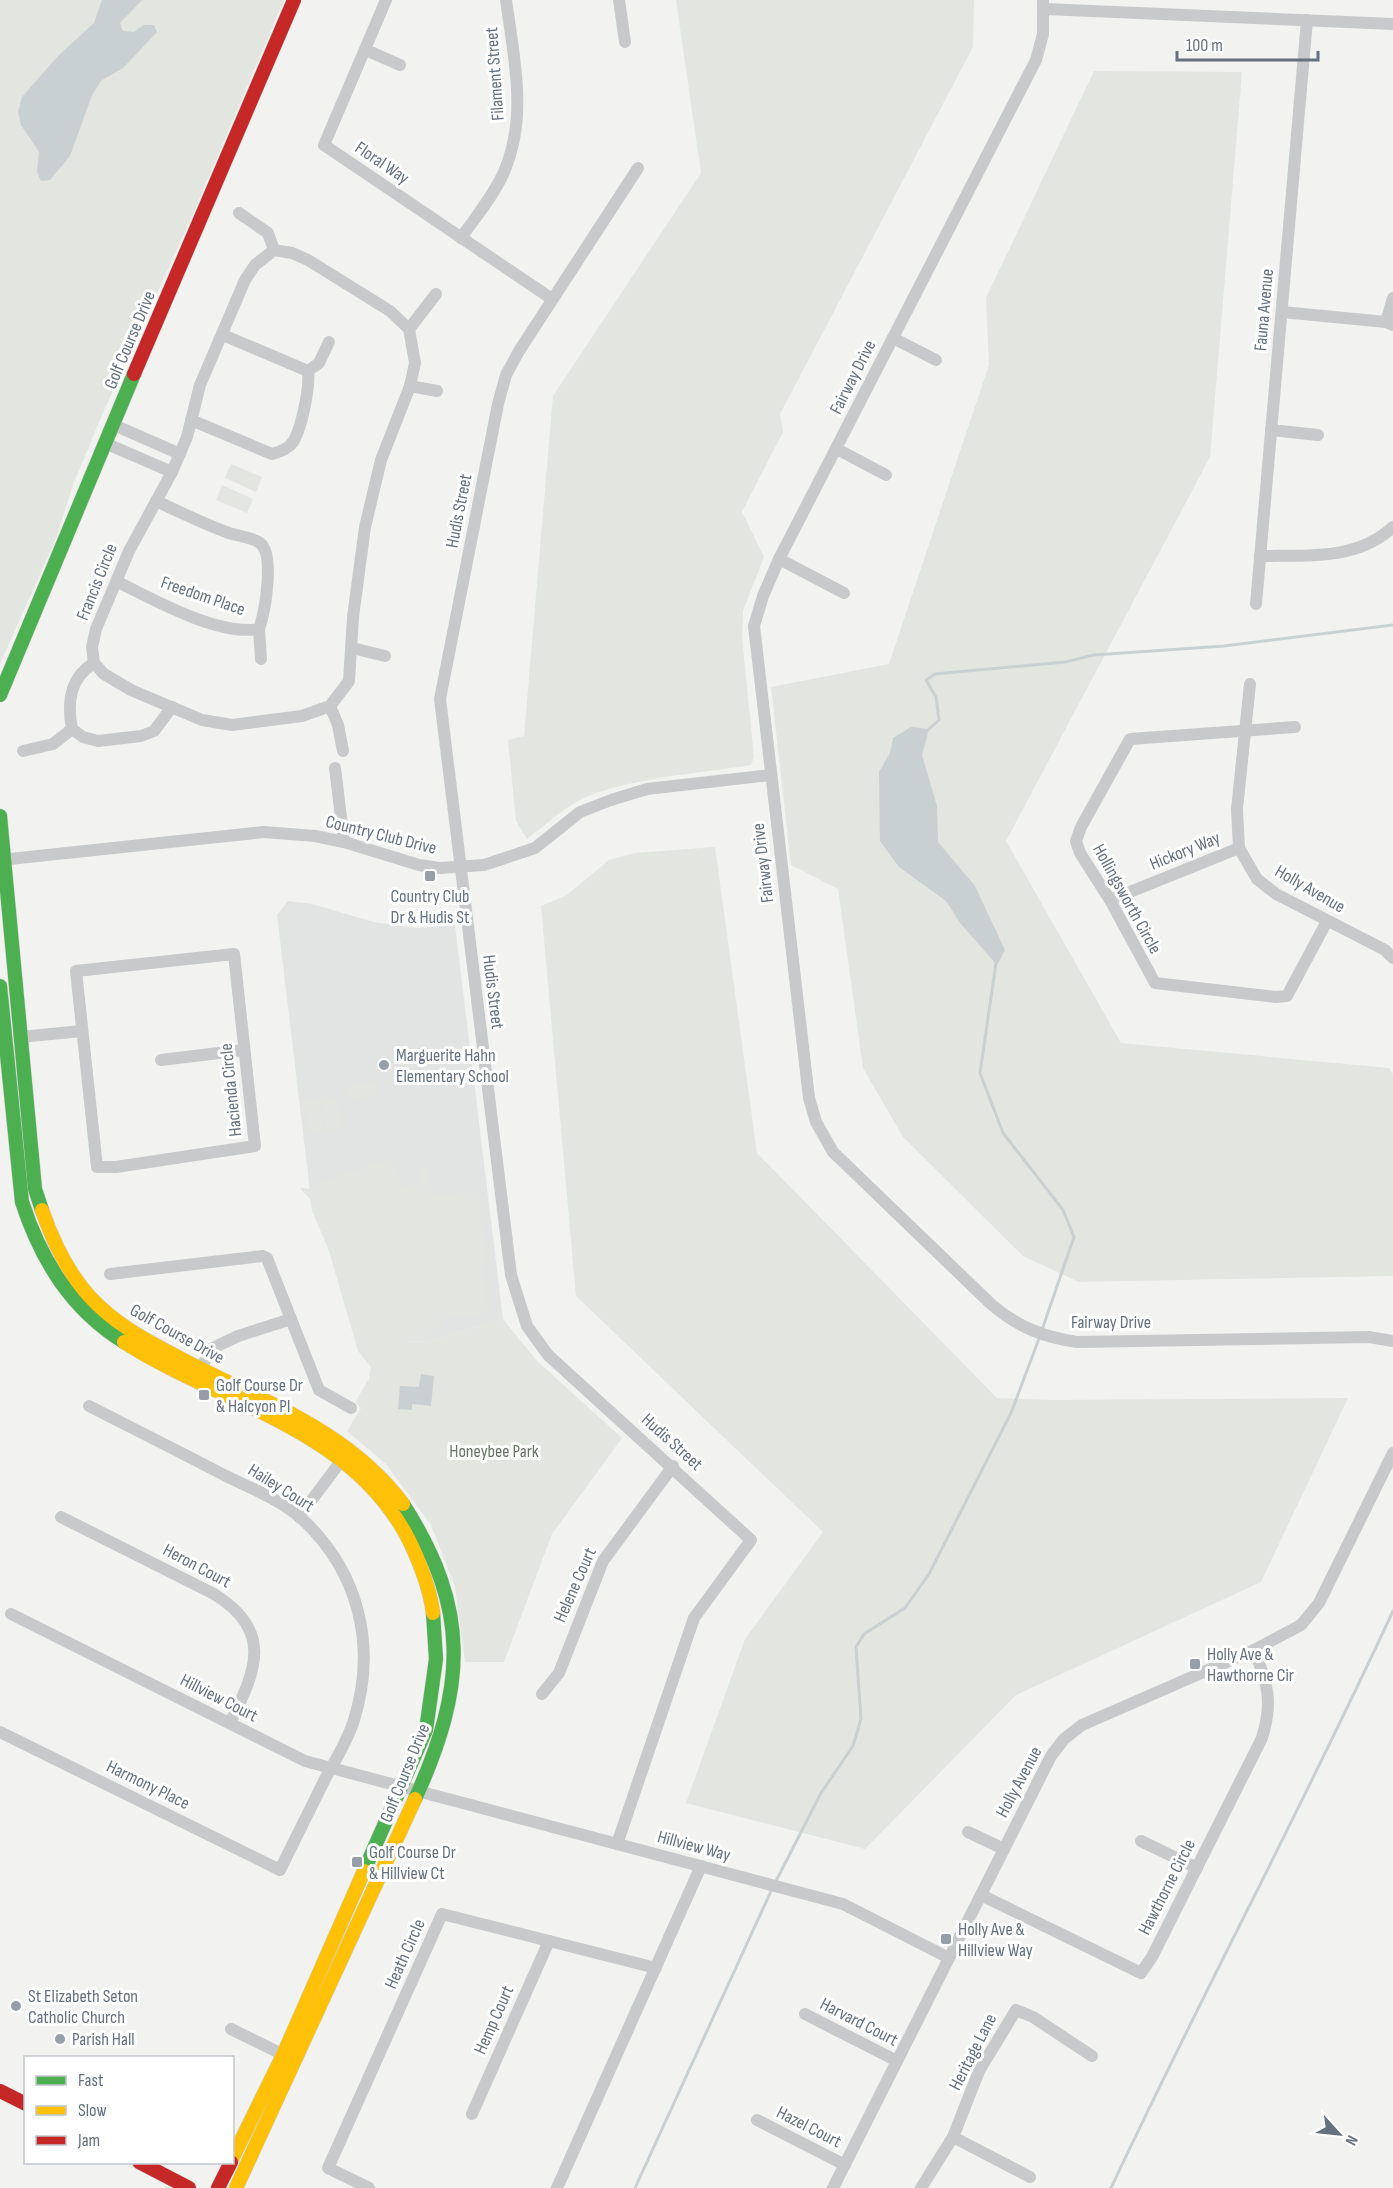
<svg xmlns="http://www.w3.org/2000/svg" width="1393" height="2188" font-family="'Sofia Sans Condensed',sans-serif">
<rect width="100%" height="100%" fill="#f2f3f1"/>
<!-- built -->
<polygon fill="#e2e4e4" points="288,901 312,904 374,922 417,928 455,925 503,1319 428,1341 401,1342 382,1360 310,1191 277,915"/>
<!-- green -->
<g fill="#e2e5e0">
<polygon points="0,0 284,0 192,216 102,415 73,485 55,541 0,664"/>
<path d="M 676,0 L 974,0 L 973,47 L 780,414 L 783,432 L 742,512 L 764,557 L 743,611 L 742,637 L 754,757 L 751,765 C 702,773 643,777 596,793 C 570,802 549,822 527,839 L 516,821 L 508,740 L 524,736 L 553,396 L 701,173 Z"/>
<polygon points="1094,71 1242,72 1210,457 1006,841 1121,1043 1389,1068 1393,1074 1393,1276 1079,1282 1023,1256 903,1137 863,1068 838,889 791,865 771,687 889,664 989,365 986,298"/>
<polygon points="231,464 262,477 256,492 225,478"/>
<polygon points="222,485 253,499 247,513 216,500"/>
<polygon points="715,847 757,1153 997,1398 1051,1400 1348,1398 1261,1582 1016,1695 865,1849 686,1803 745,1639 823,1532 576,1296 541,906 567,895 609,860 635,853"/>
<polygon points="375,1082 377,1096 351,1099 347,1095 345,1086"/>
<polygon points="337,1097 341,1129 326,1131 322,1099"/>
<polygon points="320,1100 323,1131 308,1133 304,1101"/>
<polygon points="391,1158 404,1189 420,1180 418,1165 428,1168 432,1193 439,1196 479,1192 485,1261 481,1269 488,1310 483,1316 446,1316 424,1340 402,1340 384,1357 401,1342 428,1341 503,1319 537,1361 622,1438 552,1534 504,1662 465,1662 455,1587 431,1525 386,1464 347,1431 361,1408 355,1402 369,1379 371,1367 358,1351 329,1251 312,1211 310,1199 300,1188 313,1189 314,1185"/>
</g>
<!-- water -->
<g fill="#c9d0d2">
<polygon points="102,0 142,0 120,23 123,31 134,32 144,25 154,25 157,32 123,68 102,80 92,95 70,156 50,180 41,181 37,172 39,152 21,125 18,112 22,97 58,56 94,23"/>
<polygon points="911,727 929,729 922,755 937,806 938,842 975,886 1005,950 997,965 961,924 946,901 899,867 880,841 879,772 890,753 893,738"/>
<polygon points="421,1374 434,1376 431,1406 412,1404 412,1410 398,1409 400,1386 419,1387"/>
</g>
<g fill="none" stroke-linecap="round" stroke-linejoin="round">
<!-- stream -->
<g stroke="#c9d0d2" stroke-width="3">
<polyline points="928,730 939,720 936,697 926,680 935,674 1065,662 1094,655 1224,646 1393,625"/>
<polyline points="996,963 980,1073 1003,1133 1063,1210 1074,1237 1042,1330"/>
<polyline points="775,1883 821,1793 853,1746 861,1719 856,1647 864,1634 905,1608 929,1574 1011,1413 1040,1336"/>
<polyline points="635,2188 772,1889"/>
<path d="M 1111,2188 C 1202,1994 1303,1806 1393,1611"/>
</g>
<!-- fast casing -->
<g stroke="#cecfcf" stroke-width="15">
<g id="fast">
<polyline points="0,695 134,374"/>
<polyline points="0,816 35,1189 42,1210"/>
<path d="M 0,986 L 22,1202 C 41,1260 71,1309 124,1342"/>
<path d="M 403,1504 C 471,1610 466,1687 415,1799"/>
<polyline points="364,1871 426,1730 436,1659 433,1613"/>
</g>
</g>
<!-- slow casing -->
<g stroke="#cecfcf" stroke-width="15">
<g id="slow">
<path d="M 42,1210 C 53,1242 67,1272 90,1297 C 114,1323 142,1338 172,1354 C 253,1398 346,1427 403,1504"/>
<path d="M 124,1342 C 222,1405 351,1427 409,1540 C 420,1563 430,1588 433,1613"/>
<polyline points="232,2159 283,2055 364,1871"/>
<polyline points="236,2188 415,1799"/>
</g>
</g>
<!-- jam casing -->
<g stroke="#cecfcf" stroke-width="15">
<g id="jam">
<polyline points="134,374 294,0"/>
<polyline points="0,2091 26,2104"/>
<polyline points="139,2162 189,2188"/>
<polyline points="218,2188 231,2162"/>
</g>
</g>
<!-- street -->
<g stroke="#c8c9cb" stroke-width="12">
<polyline points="386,0 324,145 552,299"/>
<polyline points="619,0 625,42"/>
<path d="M 1043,0 L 1043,34 L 1036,60 L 779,559 L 763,596 L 754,626 L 809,1098 L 816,1122 L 833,1152 L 992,1305 C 1018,1327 1043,1337 1077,1342 L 1369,1337 L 1393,1341"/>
<polyline points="1045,9 1393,24"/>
<polyline points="366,50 400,65"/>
<polyline points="239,213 268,233 274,250"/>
<path d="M 461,238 C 475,218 494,195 504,172 C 528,116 514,59 506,0"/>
<polygon points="274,250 292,253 308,260 390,311 409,329 415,363 410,386 381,460 365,527 353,617 349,681 330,706 302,716 232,725 202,720 131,690 104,674 94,663 92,647 96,629 129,551 172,472 187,437 200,385 245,280 255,265"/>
<polyline points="1282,312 1386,322 1393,325"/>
<polyline points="1386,322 1393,298"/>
<polyline points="409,329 436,294"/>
<polyline points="223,335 308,371"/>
<polyline points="893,338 936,360"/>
<polyline points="308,371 319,363 329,342"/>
<polyline points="410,386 437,391"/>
<path d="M 191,420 L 272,454 C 280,452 288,449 293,442 C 302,428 310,386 308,371"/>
<polyline points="114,425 180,454"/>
<polyline points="1271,430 1318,435"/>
<polyline points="107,444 172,472"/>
<polyline points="837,449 886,475"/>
<path d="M 1260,556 C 1307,555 1356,561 1393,527"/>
<polyline points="779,559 844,593"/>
<path d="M 118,582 C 154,600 218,636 259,629 C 265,612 275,555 260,543 C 252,537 238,536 229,533 C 204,524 180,512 156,501"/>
<polyline points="1256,604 1307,20"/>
<polyline points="259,629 261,659"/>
<polyline points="352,648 385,656"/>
<path d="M 94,663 C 69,678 67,703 72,729 L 83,737 L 98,741 L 141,736 L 154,731 L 172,707"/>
<polyline points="1250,684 1237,809 1239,848 1257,879 1276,894 1385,950 1393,958"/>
<polyline points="330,706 338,725 343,751"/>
<polyline points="1295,727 1130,739 1081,827 1076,841 1080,853 1110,900 1155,983 1276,997 1287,996 1327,921"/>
<polyline points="23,751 53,744 72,729"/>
<polyline points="335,768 344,842"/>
<polyline points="0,860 264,832 315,836 344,842 419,865 440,868 484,865 535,848 580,812 611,800 647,789 771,775"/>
<polyline points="1110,900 1239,848"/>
<polygon points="234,954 255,1146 116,1167 97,1167 76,971"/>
<polyline points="20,1037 82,1031"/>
<polyline points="161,1060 244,1050"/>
<polyline points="110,1274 263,1256 267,1258 291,1319"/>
<polyline points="197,1376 211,1349 238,1336 291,1319 319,1390 351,1408"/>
<path d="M 61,1517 L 214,1594 C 274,1631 256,1671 230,1723"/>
<polyline points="299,1517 347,1453"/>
<polyline points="11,1614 305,1761 843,1904 949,1958"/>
<polyline points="542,1694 559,1673 603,1561 673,1466"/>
<path d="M 0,1732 L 280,1870 C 295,1839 311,1808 326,1777 C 336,1759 348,1740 354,1720 C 377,1646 359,1571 301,1518 C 280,1500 251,1488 226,1476 C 180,1452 134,1429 89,1406"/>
<polyline points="968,1832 1004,1849"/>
<polyline points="1141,1841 1197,1868"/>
<polyline points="617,1844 694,1618 751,1540 548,1355 527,1326 511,1275 440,699 498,404 506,375 519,351 638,168"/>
<path d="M 981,1895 L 1141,1973 L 1152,1957 L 1262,1738 C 1273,1702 1268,1684 1254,1650"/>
<polyline points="805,2014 897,2061"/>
<polyline points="231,2029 290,2058"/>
<polyline points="472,2114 549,1941"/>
<polyline points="757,2120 845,2165"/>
<polyline points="953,2137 1030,2177"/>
<polyline points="369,2188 328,2168 442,1914 656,1968"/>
<polyline points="557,2188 701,1866"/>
<polyline points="833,2188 1051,1756 1064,1739 1082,1725 1254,1650 1301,1625 1319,1603 1393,1453"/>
<polyline points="921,2188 953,2137 979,2071 1016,2010 1033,2017 1092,2056"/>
</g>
<!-- fast -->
<use href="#fast" stroke="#4caf50" stroke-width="14"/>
<!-- slow -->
<use href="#slow" stroke="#ffc107" stroke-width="14"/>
<!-- jam -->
<use href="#jam" stroke="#c62828" stroke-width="14"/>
</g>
<!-- markers -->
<g fill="#969ea7" stroke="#fff" stroke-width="2">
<rect x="424" y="870" width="12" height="12" rx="3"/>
<circle cx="384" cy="1065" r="6"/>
<rect x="198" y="1389" width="12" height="12" rx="3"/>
<rect x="1189" y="1658" width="12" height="12" rx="3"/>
<rect x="351" y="1856" width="12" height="12" rx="3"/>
<rect x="940" y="1933" width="12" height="12" rx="3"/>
<circle cx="16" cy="2006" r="6"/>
<circle cx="60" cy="2039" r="6"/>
</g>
<g text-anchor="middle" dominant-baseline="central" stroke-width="6" stroke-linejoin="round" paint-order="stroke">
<!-- street labels -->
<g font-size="18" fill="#65717f" stroke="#fff">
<text transform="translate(495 74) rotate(-94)">Filament Street</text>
<text transform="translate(382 163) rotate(34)">Floral Way</text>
<text transform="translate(1264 310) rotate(-85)">Fauna Avenue</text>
<text transform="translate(130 340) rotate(-67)">Golf Course Drive</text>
<text transform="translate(853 377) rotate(-63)">Fairway Drive</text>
<text transform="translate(459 511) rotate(-79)">Hudis Street</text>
<text transform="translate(97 582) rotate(-68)">Francis Circle</text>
<text transform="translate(203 596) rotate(19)">Freedom Place</text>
<text transform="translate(381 835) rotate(14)">Country Club Drive</text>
<text transform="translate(1185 851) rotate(-22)">Hickory Way</text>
<text transform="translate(763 863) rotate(-97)">Fairway Drive</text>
<text transform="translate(1310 889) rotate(30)">Holly Avenue</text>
<text transform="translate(1127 899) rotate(61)">Hollingsworth Circle</text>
<text transform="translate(493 992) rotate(83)">Hudis Street</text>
<text transform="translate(231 1090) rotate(-96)">Hacienda Circle</text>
<text x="1111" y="1322">Fairway Drive</text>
<text transform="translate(177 1334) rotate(29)">Golf Course Drive</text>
<text transform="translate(672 1442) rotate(42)">Hudis Street</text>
<text transform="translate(281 1488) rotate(32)">Hailey Court</text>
<text transform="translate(197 1566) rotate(28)">Heron Court</text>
<text transform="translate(575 1585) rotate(-66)">Helene Court</text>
<text transform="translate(219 1698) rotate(27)">Hillview Court</text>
<text transform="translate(405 1773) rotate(-68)">Golf Course Drive</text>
<text transform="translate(1019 1782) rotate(-62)">Holly Avenue</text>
<text transform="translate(148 1785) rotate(26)">Harmony Place</text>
<text transform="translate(694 1846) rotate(15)">Hillview Way</text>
<text transform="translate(1167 1887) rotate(-63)">Hawthorne Circle</text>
<text transform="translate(405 1954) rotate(-66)">Heath Circle</text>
<text transform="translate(494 2020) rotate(-66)">Hemp Court</text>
<text transform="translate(859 2022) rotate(27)">Harvard Court</text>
<text transform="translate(973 2052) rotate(-63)">Heritage Lane</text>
<text transform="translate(809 2127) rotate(27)">Hazel Court</text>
</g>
<!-- poi labels -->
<g font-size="18" fill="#65717f" stroke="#fff" text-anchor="start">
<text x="430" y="896" text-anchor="middle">Country Club<tspan x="430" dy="21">Dr &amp; Hudis St</tspan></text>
<text x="396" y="1055">Marguerite Hahn<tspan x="396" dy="21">Elementary School</tspan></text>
<text x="216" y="1385">Golf Course Dr<tspan x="216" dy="21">&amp; Halcyon Pl</tspan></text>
<text x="1207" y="1654">Holly Ave &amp;<tspan x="1207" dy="21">Hawthorne Cir</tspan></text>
<text x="369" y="1852">Golf Course Dr<tspan x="369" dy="21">&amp; Hillview Ct</tspan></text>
<text x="958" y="1929">Holly Ave &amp;<tspan x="958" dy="21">Hillview Way</tspan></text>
<text x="28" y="1996">St Elizabeth Seton<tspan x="28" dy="21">Catholic Church</tspan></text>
<text x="72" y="2039">Parish Hall</text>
</g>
<!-- park labels -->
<g font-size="18" fill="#667663" stroke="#fff">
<text x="494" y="1451">Honeybee Park</text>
</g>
</g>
<!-- legend -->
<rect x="24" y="2056" width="210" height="108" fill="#ffffff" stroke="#c1c6cc" stroke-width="1.5"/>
<rect x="36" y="2076" width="30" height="9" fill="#4caf50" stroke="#c1c6cc" stroke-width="1.5"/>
<text x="78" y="2086" font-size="18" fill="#65717f">Fast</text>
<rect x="36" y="2106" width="30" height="9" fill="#ffc107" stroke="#c1c6cc" stroke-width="1.5"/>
<text x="78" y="2116" font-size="18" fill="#65717f">Slow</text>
<rect x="36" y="2136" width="30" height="9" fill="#c62828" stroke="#c1c6cc" stroke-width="1.5"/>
<text x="78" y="2146" font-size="18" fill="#65717f">Jam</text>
<!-- north arrow -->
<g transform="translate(1339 2134) rotate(117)" stroke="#ffffff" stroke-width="4.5" paint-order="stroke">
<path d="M0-4.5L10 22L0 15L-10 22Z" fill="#65717f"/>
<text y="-9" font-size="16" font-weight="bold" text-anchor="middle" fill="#65717f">N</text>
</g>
<!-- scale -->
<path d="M1177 51v9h141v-9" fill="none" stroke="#65717f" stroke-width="3"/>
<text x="1186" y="51" font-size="18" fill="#65717f" stroke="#ffffff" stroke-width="4.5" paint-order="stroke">100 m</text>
</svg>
